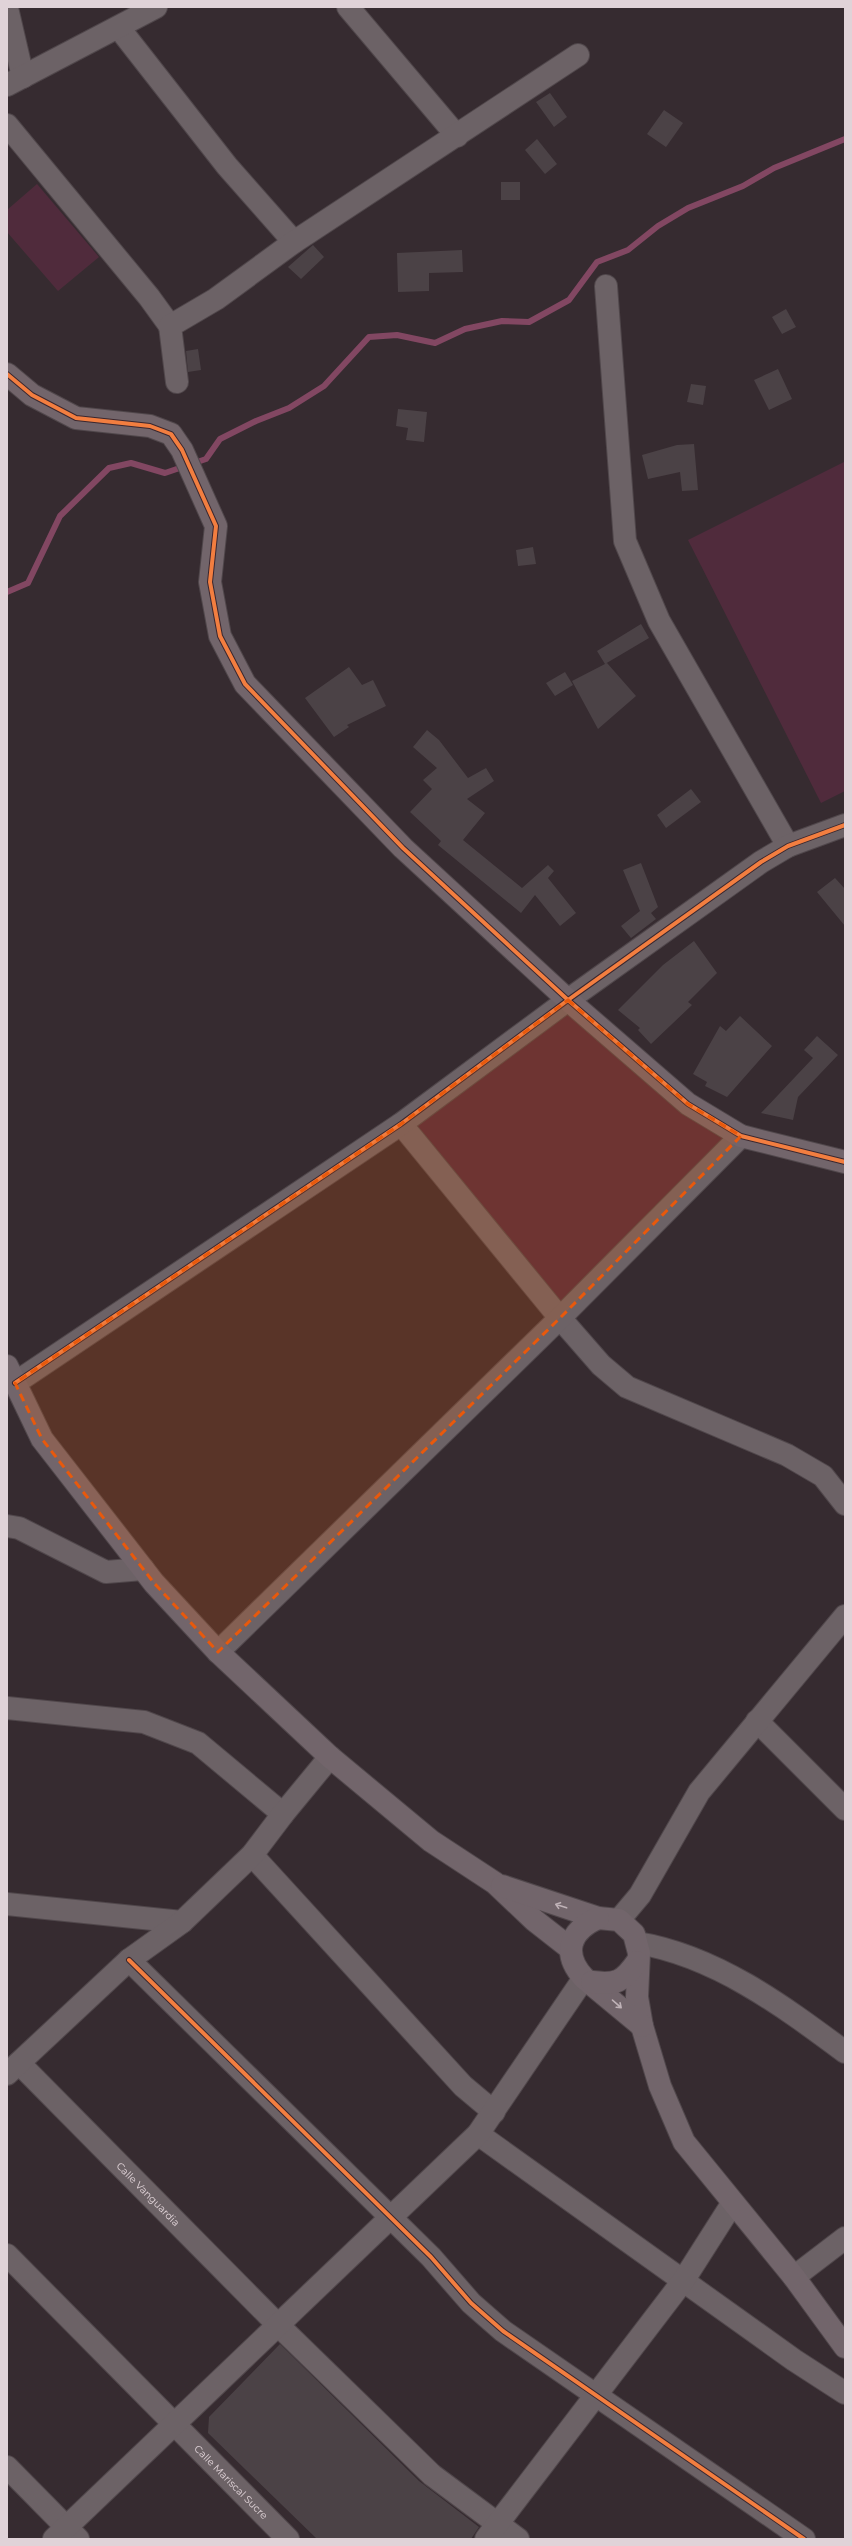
<svg xmlns="http://www.w3.org/2000/svg" width="852" height="2546" font-family="Montserrat,sans-serif">
<rect width="100%" height="100%" fill="#362b30"/>
<!-- green -->
<g fill="#502b3c">
<polygon points="37,184 99,257 58,291 7,232 7,210"/>
<polygon points="844,462 845,791 821,803 688,540"/>
<polygon points="568,1000 741,1136 560,1318 401,1124"/>
</g>
<g fill="none" stroke-linecap="round" stroke-linejoin="round">
<!-- stream -->
<polyline stroke="#824762" stroke-width="6" points="7,592 28,583 60,516 109,468 131,463 165,473 206,459 220,439 256,421 289,408 324,386 369,337 397,335 435,343 465,329 502,321 529,322 569,300 597,262 628,250 658,226 688,208 743,186 774,168 845,139"/>
</g>
<!-- building -->
<g fill="#4b4246">
<polygon points="550,93 567,117 554,127 536,102"/>
<polygon points="664,110 683,123 666,147 647,134"/>
<polygon points="537,139 557,164 545,174 525,150"/>
<rect x="501" y="182" width="19" height="18"/>
<polygon points="313,245 324,257 301,279 288,267"/>
<polygon points="462,250 463,272 429,273 429,291 398,292 397,253"/>
<polygon points="786,309 796,327 782,334 772,317"/>
<polygon points="198,349 201,370 188,372 186,351"/>
<polygon points="778,369 792,399 769,410 754,380"/>
<polygon points="691,384 706,386 703,405 687,402"/>
<polygon points="398,409 427,412 424,442 406,440 408,428 396,426"/>
<polygon points="694,444 698,490 682,491 680,472 648,479 642,455 677,445"/>
<polygon points="533,547 536,564 518,566 516,550"/>
<polygon points="641,624 649,638 605,664 607,663 636,696 598,729 572,681 605,664 597,651"/>
<polygon points="349,667 362,685 373,680 386,706 347,725 349,727 334,737 305,698"/>
<polygon points="565,672 573,685 555,696 546,683"/>
<polygon points="427,730 439,740 468,778 486,768 494,781 467,799 485,813 463,840 522,888 548,865 554,871 548,878 576,913 560,926 535,895 521,913 438,845 441,841 410,812 432,789 423,780 437,768 413,747"/>
<polygon points="691,789 701,802 666,828 657,815"/>
<polygon points="641,863 658,907 651,913 656,919 631,938 621,926 640,911 623,870"/>
<polygon points="835,878 845,889 845,926 817,892"/>
<polygon points="694,941 717,973 688,1002 692,1005 651,1044 638,1030 640,1028 618,1010 663,965"/>
<polygon points="740,1016 772,1046 727,1097 705,1086 707,1082 693,1074 720,1026 726,1031"/>
<polygon points="817,1036 838,1055 798,1097 793,1120 761,1113 813,1058 804,1050"/>
<polygon points="280,2344 419,2481 479,2527 471,2539 317,2539 208,2433 209,2417"/>
</g>
<g fill="none" stroke-linecap="round" stroke-linejoin="round">
<!-- street casing -->
<g stroke="#50474b" stroke-width="24">
<g id="street">
<polyline points="348,7 457,136"/>
<polyline points="7,8 23,77"/>
<polyline points="119,28 227,166 294,242"/>
<polyline points="7,85 156,7"/>
<polyline points="7,125 149,297 170,326"/>
<polyline points="606,286 625,541 659,621 788,846"/>
<polyline points="177,382 170,326 216,299 294,242 578,55"/>
<polyline points="401,1124 560,1318 601,1365 627,1387 787,1455 823,1476 845,1504"/>
<polyline points="15,1383 401,1124 568,1000 761,862 788,846 845,825"/>
<polyline points="7,1526 19,1528 106,1572 143,1569"/>
<polyline points="218,1652 560,1318 741,1136"/>
<polyline points="7,1708 144,1722 198,1743 283,1814"/>
<polyline points="757,1721 845,1809"/>
<polyline points="252,1855 463,2086 494,2112"/>
<polyline points="7,1904 182,1922"/>
<polyline points="619,1920 640,1895 699,1792 845,1616"/>
<path d="M 638,1943 C 716,1956 783,2006 845,2052"/>
<polyline points="129,1960 431,2257 471,2303 503,2331 804,2539"/>
<path id="s1" d="M 19,2063 L 278,2325 L 432,2475 L 518,2539"/>
<polyline points="7,2074 129,1960 182,1922 252,1855 283,1814 330,1757"/>
<polyline points="478,2134 794,2360 845,2393"/>
<path id="s2" d="M 7,2255 L 288,2539"/>
<polyline points="794,2277 845,2238"/>
<polyline points="7,2467 78,2539"/>
<polyline points="54,2539 478,2134 584,1978"/>
<polyline points="486,2539 683,2281 732,2204"/>
</g>
</g>
<!-- secondary casing -->
<g stroke="#50474b" stroke-width="24">
<g id="secondary">
<polyline points="7,374 32,395 76,418 150,426 171,434 182,450 216,526 210,582 220,636 245,684 403,848 568,1000 688,1104 741,1136 845,1162"/>
<polyline points="7,1366 42,1439 154,1583 218,1652 330,1757 431,1841 495,1883 534,1920 571,1949"/>
<polyline points="502,1886 598,1918 619,1920 634,1934 639,1953 637,1997 642,2026 660,2086 684,2142 794,2277 845,2347"/>
<path d="M 598,1918 C 569,1931 562,1954 584,1978 L 642,2026"/>
<path d="M 592,1982 C 616,1985 623,1982 637,1962"/>
</g>
</g>
<!-- street -->
<use href="#street" stroke="#6c6266" stroke-width="22"/>
<!-- secondary -->
<use href="#secondary" stroke="#72656b" stroke-width="22"/>
<!-- cycleway casing -->
<g stroke="#3a272f" stroke-width="6">
<g id="cycleway">
<polyline points="7,374 32,395 76,418 150,426 171,434 182,450 216,526 210,582 220,636 245,684 403,848 568,1000 688,1104 741,1136 845,1162"/>
<polyline points="15,1383 401,1124 568,1000 761,862 788,846 845,825"/>
<polyline points="129,1960 431,2257 471,2303 503,2331 804,2539"/>
</g>
</g>
<!-- cycleway -->
<use href="#cycleway" stroke="#f27e40" stroke-width="4"/>
</g>
<!-- one-way arrows -->
<defs><path id="oneway-shaft" d="M-6 0H5M1.5-3L5.5 0L1.5 3" fill="none" stroke-width="1.6" stroke-linecap="round" stroke-linejoin="round"/></defs>
<g stroke="#bfb2b7">
<use href="#oneway-shaft" transform="translate(561 1906) rotate(-162)"/>
<use href="#oneway-shaft" transform="translate(617 2004) rotate(41)"/>
</g>
<!-- marked area -->
<path fill="#e8590c" fill-opacity="0.2" stroke="#e8590c" stroke-width="3" stroke-dasharray="8 5" stroke-linejoin="round" d="M 568,1000 L 688,1104 L 741,1136 L 560,1318 L 218,1652 L 154,1583 L 42,1439 L 15,1383 L 401,1124 Z"/>
<g text-anchor="middle" dominant-baseline="central" stroke-width="3" stroke-linejoin="round" paint-order="stroke">
<!-- street labels -->
<g font-size="10" fill="#e0d3d8" stroke="#3a272f">
<text stroke="none"><textPath href="#s1" startOffset="184">Calle Vanguardia</textPath></text>
<text stroke="none"><textPath href="#s2" startOffset="319">Calle Mariscal Sucre</textPath></text>
</g>
</g>
<!-- border -->
<rect width="852" height="2546" fill="none" stroke="#e0d3d8" stroke-width="16"/>
</svg>
